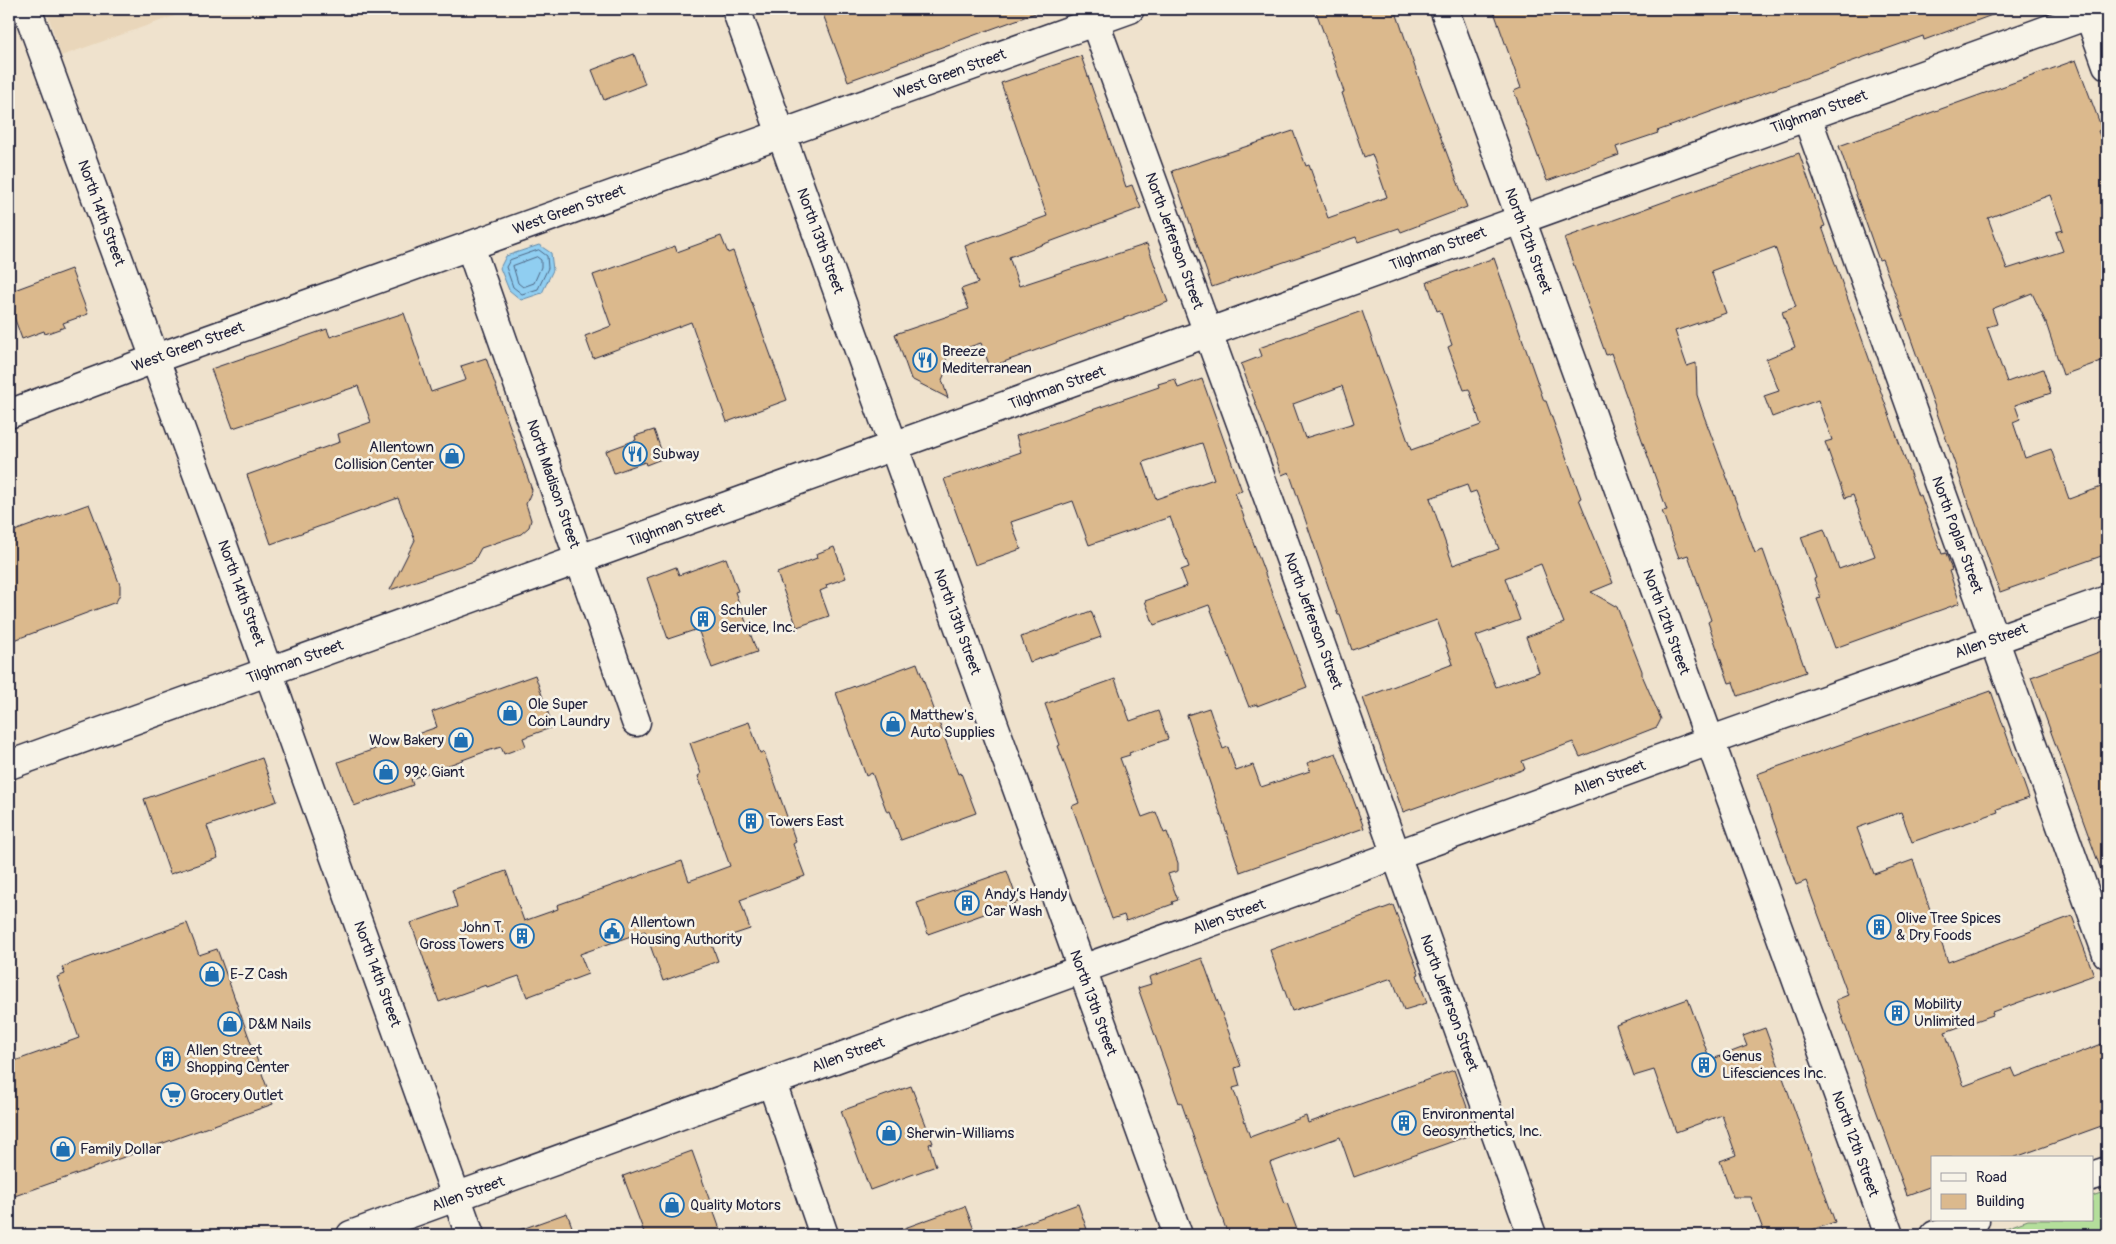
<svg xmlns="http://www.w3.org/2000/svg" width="2116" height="1244" font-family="Pangolin,sans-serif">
<rect width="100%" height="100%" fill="#efe2cd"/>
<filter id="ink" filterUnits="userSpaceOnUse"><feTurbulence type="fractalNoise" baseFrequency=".02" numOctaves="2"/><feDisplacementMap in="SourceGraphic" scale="10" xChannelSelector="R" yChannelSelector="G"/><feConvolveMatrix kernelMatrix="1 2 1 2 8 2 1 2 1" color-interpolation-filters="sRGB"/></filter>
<g filter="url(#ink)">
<!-- built -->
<polygon fill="#e9d6ba" points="46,9 194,9 61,56"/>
<!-- green -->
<polygon fill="#b4de9b" stroke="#6b806b" points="2107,1191 2107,1235 1987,1235 2028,1220 2092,1220 2092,1196"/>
<!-- water -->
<polygon fill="#90cef1" stroke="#6489a8" points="539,245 551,253 553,270 542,293 521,300 509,290 500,268 506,256"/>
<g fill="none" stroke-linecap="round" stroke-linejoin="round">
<!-- shore -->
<g stroke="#4e6784" stroke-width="1">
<polygon points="539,250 547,256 548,268 538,289 522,294 513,287 506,267 510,260"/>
<polygon points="537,257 541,260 541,267 534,283 523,287 518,283 513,266"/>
</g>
</g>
<!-- building -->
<g fill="#dbb98d" stroke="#22223b" fill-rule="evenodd">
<polygon points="821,9 1041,9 1041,11 848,81"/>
<polygon points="1315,9 1395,9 1421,85 1467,207 1401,232 1399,228 1358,242 1356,237 1212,287 1172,171 1293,131 1306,166 1309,165 1328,218 1387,197 1372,154 1364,157 1342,93 1344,92 1335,64"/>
<polygon points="1493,9 2003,9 2003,11 1924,40 1923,36 1657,131 1658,133 1616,147 1619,155 1547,181 1514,91 1521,88"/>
<polygon points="634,54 645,84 604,100 592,70"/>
<polygon points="1081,56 1126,187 1132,185 1141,208 1009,257 1019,286 1147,244 1168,302 990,367 981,343 945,355 948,366 942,380 948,398 911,379 895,334 969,309 961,289 978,283 965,246 1047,216 1001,83"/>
<path d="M 2076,60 L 2102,129 L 2098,131 L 2107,153 L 2107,359 L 2063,375 L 2046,323 L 2032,293 L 1992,309 L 1997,324 L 1987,327 L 2007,382 L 2043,369 L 2051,393 L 2015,405 L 2020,419 L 2013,422 L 2025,458 L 2051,449 L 2069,499 L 2101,487 L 2107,503 L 2107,554 L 2000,592 L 1894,291 L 1882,259 L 1879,260 L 1839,146 ZM 2050,195 L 2063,230 L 2056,232 L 2063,251 L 2007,269 L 1988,218 Z"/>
<polygon points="1799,153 1825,226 1822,227 1900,445 1918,496 1921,495 1942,554 1946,553 1952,570 1949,571 1960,603 1835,648 1817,599 1821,598 1814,579 1816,578 1801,537 1824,529 1839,569 1875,556 1853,495 1845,498 1825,442 1832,440 1818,400 1772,417 1764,396 1779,391 1766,359 1795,347 1782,312 1796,307 1775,247 1711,271 1726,313 1675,331 1687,366 1696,363 1697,395 1704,416 1755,553 1763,550 1806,672 1738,696 1733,682 1729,683 1723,666 1708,622 1711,620 1688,555 1679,558 1662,511 1667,510 1611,353 1606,355 1564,238"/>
<polygon points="721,236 728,253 733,251 787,400 727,422 691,322 593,358 585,336 611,326 593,275 675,246 677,252"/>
<path d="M 1494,258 L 1544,401 L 1546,401 L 1581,498 L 1579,499 L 1613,583 L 1591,592 L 1617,607 L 1642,671 L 1642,675 L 1661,719 L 1657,727 L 1580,757 L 1573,742 L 1522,761 L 1525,769 L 1403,812 L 1363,698 L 1453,664 L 1437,620 L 1352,650 L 1340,615 L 1338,615 L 1289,472 L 1282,475 L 1241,364 L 1262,356 L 1259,348 L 1362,311 L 1411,450 L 1481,425 L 1469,389 L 1464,390 L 1448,347 L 1452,345 L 1440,310 L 1437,311 L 1427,282 ZM 1342,386 L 1354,423 L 1305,438 L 1293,404 ZM 1467,485 L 1470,493 L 1476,491 L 1499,549 L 1453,565 L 1430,498 ZM 1541,564 L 1564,623 L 1526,637 L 1539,672 L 1496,687 L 1476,636 L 1520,620 L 1505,578 Z"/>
<polygon points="71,269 88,314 63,323 65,327 45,334 44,331 22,339 9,303 9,292"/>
<polygon points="404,313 431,392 466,380 461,366 486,358 532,490 526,504 531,520 529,527 521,534 481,548 474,561 390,590 415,540 398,498 271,544 247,475 340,442 338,434 371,422 358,386 233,428 211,369 327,329 330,337"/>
<path d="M 1175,379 L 1178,388 L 1202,379 L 1242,491 L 1235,493 L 1307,687 L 1257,706 L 1257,704 L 1249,707 L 1209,605 L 1154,625 L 1145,601 L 1187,586 L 1181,570 L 1189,567 L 1170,517 L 1089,545 L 1073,501 L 1011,522 L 1021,549 L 975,565 L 944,479 L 1021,452 L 1016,436 L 1159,387 L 1158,384 ZM 1202,443 L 1214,479 L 1156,499 L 1143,462 Z"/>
<polygon points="654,430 664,458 646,465 645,462 614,473 606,451 636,440 635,436"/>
<polygon points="89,504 120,585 120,594 116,602 9,642 9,533"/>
<polygon points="834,547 846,578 826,585 827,588 820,591 829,616 797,627 777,573 817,558 816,554"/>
<polygon points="726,558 738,591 735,592 757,652 712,668 698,629 668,639 647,578 676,567 679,575"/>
<polygon points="1091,611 1101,637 1030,662 1021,637"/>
<polygon points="2107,649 2107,880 2105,881 2031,677"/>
<polygon points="917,663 958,774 961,773 976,813 901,840 890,811 887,812 872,773 866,776 836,693"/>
<polygon points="535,675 553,727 523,738 526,746 504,754 501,747 484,752 411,779 413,785 354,806 338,762 437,727 432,712"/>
<polygon points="1115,679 1130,721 1158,711 1168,739 1129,753 1130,755 1120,758 1142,817 1156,812 1164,833 1167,832 1178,863 1178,871 1168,874 1178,900 1172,902 1173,904 1126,921 1124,915 1112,919 1072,806 1079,803 1058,746 1060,745 1045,704"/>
<polygon points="1991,691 2029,798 1997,809 1998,812 1912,842 1901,812 1857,828 1874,874 1913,860 1948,962 2072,916 2094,975 1992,1012 1993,1015 1945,1032 1964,1086 2012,1068 2016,1077 2107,1042 2107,1124 2013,1158 1932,1158 1932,1186 1907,1195 1836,1000 1848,995 1806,881 1796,885 1757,774"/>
<polygon points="1209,708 1223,749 1228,747 1236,771 1253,765 1261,787 1310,771 1307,763 1336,753 1364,828 1240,872 1187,715"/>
<polygon points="749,722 760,753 764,752 796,842 793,844 805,876 740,900 750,929 711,942 718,961 663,981 645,931 580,954 588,974 527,997 519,976 487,987 486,985 439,1002 411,923 457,907 452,890 506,871 524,921 558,909 557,905 682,861 689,881 730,866 698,776 701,774 690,743"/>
<polygon points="262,758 277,801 207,826 218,858 170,874 144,799"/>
<polygon points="1007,871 1018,902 928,934 917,903"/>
<polygon points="1393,905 1419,974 1417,975 1427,1003 1404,1010 1392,978 1292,1011 1270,950"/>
<polygon points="187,923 199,955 217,949 273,1104 9,1198 9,1063 79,1038 57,977 65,974 62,967"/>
<polygon points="1202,958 1241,1066 1235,1068 1240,1086 1233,1088 1250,1137 1306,1116 1308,1123 1454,1070 1476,1133 1354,1177 1340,1137 1270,1163 1285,1204 1287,1203 1299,1235 1228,1235 1181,1102 1179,1103 1138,988 1151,984 1149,977"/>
<polygon points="1688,999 1710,1060 1747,1046 1743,1036 1765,1028 1835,1222 1797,1235 1765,1235 1751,1197 1733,1197 1720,1161 1736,1155 1722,1115 1676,1132 1654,1070 1634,1076 1616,1025"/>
<polygon points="911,1086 933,1143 929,1144 936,1166 870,1190 841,1111"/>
<polygon points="692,1151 722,1235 645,1235 623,1176"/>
<polygon points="1078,1204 1089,1235 999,1235 999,1233"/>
<polygon points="965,1206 976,1235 891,1235 891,1233"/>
<polygon points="567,1213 575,1235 511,1235 511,1233"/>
</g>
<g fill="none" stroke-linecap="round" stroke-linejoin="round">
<!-- street casing -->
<g stroke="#22223b" stroke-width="31">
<g id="street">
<polyline points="27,9 210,509 470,1235"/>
<polyline points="736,9 1178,1235"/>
<polyline points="1090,9 1282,536 1532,1235"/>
<polyline points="2087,9 2107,65"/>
<polyline points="1807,117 2107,954"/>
<polyline points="1521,219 1889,1235"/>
<polyline points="470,246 636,722"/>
<polyline points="9,414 154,359 1130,9"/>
<polyline points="772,1083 824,1235"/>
<polyline points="2092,1176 2107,1171"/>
<polyline points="1935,1235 1975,1220"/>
</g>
</g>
<!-- secondary casing -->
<g stroke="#22223b" stroke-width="31">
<g id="secondary">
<polyline points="1444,9 1521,219"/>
<polyline points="351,1235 1709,741 2107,600"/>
</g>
</g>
<!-- primary casing -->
<g stroke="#22223b" stroke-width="31">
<polyline id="primary" points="9,765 2105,9"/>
</g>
<!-- street -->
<use href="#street" stroke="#f7f3e8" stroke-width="28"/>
<!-- secondary -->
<use href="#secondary" stroke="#f7f3e8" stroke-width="28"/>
<!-- primary -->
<use href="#primary" stroke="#f7f3e8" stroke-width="28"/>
</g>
</g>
<!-- icons -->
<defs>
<g id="restaurant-ring" transform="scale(1.25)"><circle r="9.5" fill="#f7f3e8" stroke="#1f6fb2" stroke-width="1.5"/><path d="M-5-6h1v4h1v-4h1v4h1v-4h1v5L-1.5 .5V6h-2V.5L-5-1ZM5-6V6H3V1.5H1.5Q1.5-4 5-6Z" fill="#1f6fb2"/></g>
<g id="shop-ring" transform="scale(1.25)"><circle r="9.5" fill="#f7f3e8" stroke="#1f6fb2" stroke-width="1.5"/><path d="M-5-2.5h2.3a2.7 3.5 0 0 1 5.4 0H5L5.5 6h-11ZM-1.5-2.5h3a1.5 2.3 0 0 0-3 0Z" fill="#1f6fb2"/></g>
<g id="building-ring" transform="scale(1.25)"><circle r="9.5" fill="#f7f3e8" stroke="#1f6fb2" stroke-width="1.5"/><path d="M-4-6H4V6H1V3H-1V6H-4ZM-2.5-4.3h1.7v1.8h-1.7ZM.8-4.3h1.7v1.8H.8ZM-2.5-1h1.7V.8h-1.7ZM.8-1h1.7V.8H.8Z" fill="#1f6fb2"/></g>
<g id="civic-ring" transform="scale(1.25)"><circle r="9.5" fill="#f7f3e8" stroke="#1f6fb2" stroke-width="1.5"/><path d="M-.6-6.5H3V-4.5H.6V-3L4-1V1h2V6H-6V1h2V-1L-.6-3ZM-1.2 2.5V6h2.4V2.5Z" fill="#1f6fb2"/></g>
<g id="supermarket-ring" transform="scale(1.25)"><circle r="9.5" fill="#f7f3e8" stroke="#1f6fb2" stroke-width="1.5"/><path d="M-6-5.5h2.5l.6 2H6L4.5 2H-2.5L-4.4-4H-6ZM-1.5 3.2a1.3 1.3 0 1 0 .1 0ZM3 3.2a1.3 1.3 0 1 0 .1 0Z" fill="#1f6fb2"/></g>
</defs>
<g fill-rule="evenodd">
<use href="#restaurant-ring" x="925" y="360"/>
<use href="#restaurant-ring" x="635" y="454"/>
<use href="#shop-ring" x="452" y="456"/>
<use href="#building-ring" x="703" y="619"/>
<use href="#shop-ring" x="510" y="713"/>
<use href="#shop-ring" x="893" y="724"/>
<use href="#shop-ring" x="461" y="740"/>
<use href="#shop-ring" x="386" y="772"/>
<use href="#building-ring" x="751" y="821"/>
<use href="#building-ring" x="967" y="903"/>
<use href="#building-ring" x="1879" y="927"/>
<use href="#civic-ring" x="612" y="931"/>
<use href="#building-ring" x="522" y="936"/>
<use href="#shop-ring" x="212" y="974"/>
<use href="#building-ring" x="1897" y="1013"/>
<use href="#shop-ring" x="230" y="1024"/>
<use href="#building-ring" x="168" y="1059"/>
<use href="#building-ring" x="1704" y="1065"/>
<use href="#supermarket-ring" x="173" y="1095"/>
<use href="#building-ring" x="1404" y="1123"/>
<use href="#shop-ring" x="889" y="1133"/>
<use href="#shop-ring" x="63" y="1149"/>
<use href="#shop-ring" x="672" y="1205"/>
</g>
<g text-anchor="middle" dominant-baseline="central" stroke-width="5" stroke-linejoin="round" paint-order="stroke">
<!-- street labels -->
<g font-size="15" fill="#22223b" stroke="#f7f3e8">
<text transform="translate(950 74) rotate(-20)">West Green Street</text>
<text transform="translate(1819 112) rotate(-20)">Tilghman Street</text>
<text transform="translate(569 210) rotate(-20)">West Green Street</text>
<text transform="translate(101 213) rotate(70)">North 14th Street</text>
<text transform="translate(820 241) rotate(70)">North 13th Street</text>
<text transform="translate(1174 241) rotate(70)">North Jefferson Street</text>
<text transform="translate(1528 241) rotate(70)">North 12th Street</text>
<text transform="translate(1438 249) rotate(-20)">Tilghman Street</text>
<text transform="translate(188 347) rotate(-20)">West Green Street</text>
<text transform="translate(1057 388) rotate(-20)">Tilghman Street</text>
<text transform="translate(553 484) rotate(71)">North Madison Street</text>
<text transform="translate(676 525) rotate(-20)">Tilghman Street</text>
<text transform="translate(1957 535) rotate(70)">North Poplar Street</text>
<text transform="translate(241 593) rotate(70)">North 14th Street</text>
<text transform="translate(1313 621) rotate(70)">North Jefferson Street</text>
<text transform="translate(957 622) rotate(70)">North 13th Street</text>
<text transform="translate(1666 622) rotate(70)">North 12th Street</text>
<text transform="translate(1991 641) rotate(-20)">Allen Street</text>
<text transform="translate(295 662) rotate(-20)">Tilghman Street</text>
<text transform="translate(1609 778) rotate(-20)">Allen Street</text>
<text transform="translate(1229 917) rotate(-20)">Allen Street</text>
<text transform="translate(377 974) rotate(70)">North 14th Street</text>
<text transform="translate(1093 1003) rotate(70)">North 13th Street</text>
<text transform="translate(1449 1003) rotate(70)">North Jefferson Street</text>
<text transform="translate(848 1055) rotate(-20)">Allen Street</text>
<text transform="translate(1855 1144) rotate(70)">North 12th Street</text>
<text transform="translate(468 1194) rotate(-20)">Allen Street</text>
</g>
<!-- poi labels -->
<g font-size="15" fill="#22223b" stroke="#f7f3e8" text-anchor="start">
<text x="942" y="351">Breeze<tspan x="942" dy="17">Mediterranean</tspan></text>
<text x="434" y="447" text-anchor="end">Allentown<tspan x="434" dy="17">Collision Center</tspan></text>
<text x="652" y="454">Subway</text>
<text x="720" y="610">Schuler<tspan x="720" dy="17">Service, Inc.</tspan></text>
<text x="528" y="704">Ole Super<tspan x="528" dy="17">Coin Laundry</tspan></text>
<text x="910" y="715">Matthew's<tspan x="910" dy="17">Auto Supplies</tspan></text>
<text x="444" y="740" text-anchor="end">Wow Bakery</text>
<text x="404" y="772">99¢ Giant</text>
<text x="768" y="821">Towers East</text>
<text x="984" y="894">Andy’s Handy<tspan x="984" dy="17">Car Wash</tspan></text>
<text x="1896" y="918">Olive Tree Spices<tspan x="1896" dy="17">&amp; Dry Foods</tspan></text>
<text x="630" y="922">Allentown<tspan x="630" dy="17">Housing Authority</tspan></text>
<text x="504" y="927" text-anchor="end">John T.<tspan x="504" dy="17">Gross Towers</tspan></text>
<text x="230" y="974">E-Z Cash</text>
<text x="1914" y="1004">Mobility<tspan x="1914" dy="17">Unlimited</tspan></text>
<text x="248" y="1024">D&amp;M Nails</text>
<text x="186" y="1050">Allen Street<tspan x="186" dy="17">Shopping Center</tspan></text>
<text x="1722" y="1056">Genus<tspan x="1722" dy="17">Lifesciences Inc.</tspan></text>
<text x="190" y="1095">Grocery Outlet</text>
<text x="1422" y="1114">Environmental<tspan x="1422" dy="17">Geosynthetics, Inc.</tspan></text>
<text x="906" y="1133">Sherwin-Williams</text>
<text x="80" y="1149">Family Dollar</text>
<text x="690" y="1205">Quality Motors</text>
</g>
</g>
<!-- margin -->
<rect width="2116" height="1244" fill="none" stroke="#f7f3e8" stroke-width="30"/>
<rect x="15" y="15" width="2086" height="1214" fill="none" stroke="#22223b" stroke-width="2" filter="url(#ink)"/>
<!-- legend -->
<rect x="1931" y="1156" width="162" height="65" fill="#f7f3e8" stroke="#a29fa3"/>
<rect x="1941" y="1173" width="25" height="8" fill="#f7f3e8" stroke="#a29fa3"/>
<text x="1976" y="1182" font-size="15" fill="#22223b">Road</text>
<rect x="1941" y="1194" width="25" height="15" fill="#dbb98d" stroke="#a29fa3"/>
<text x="1976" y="1206" font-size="15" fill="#22223b">Building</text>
</svg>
